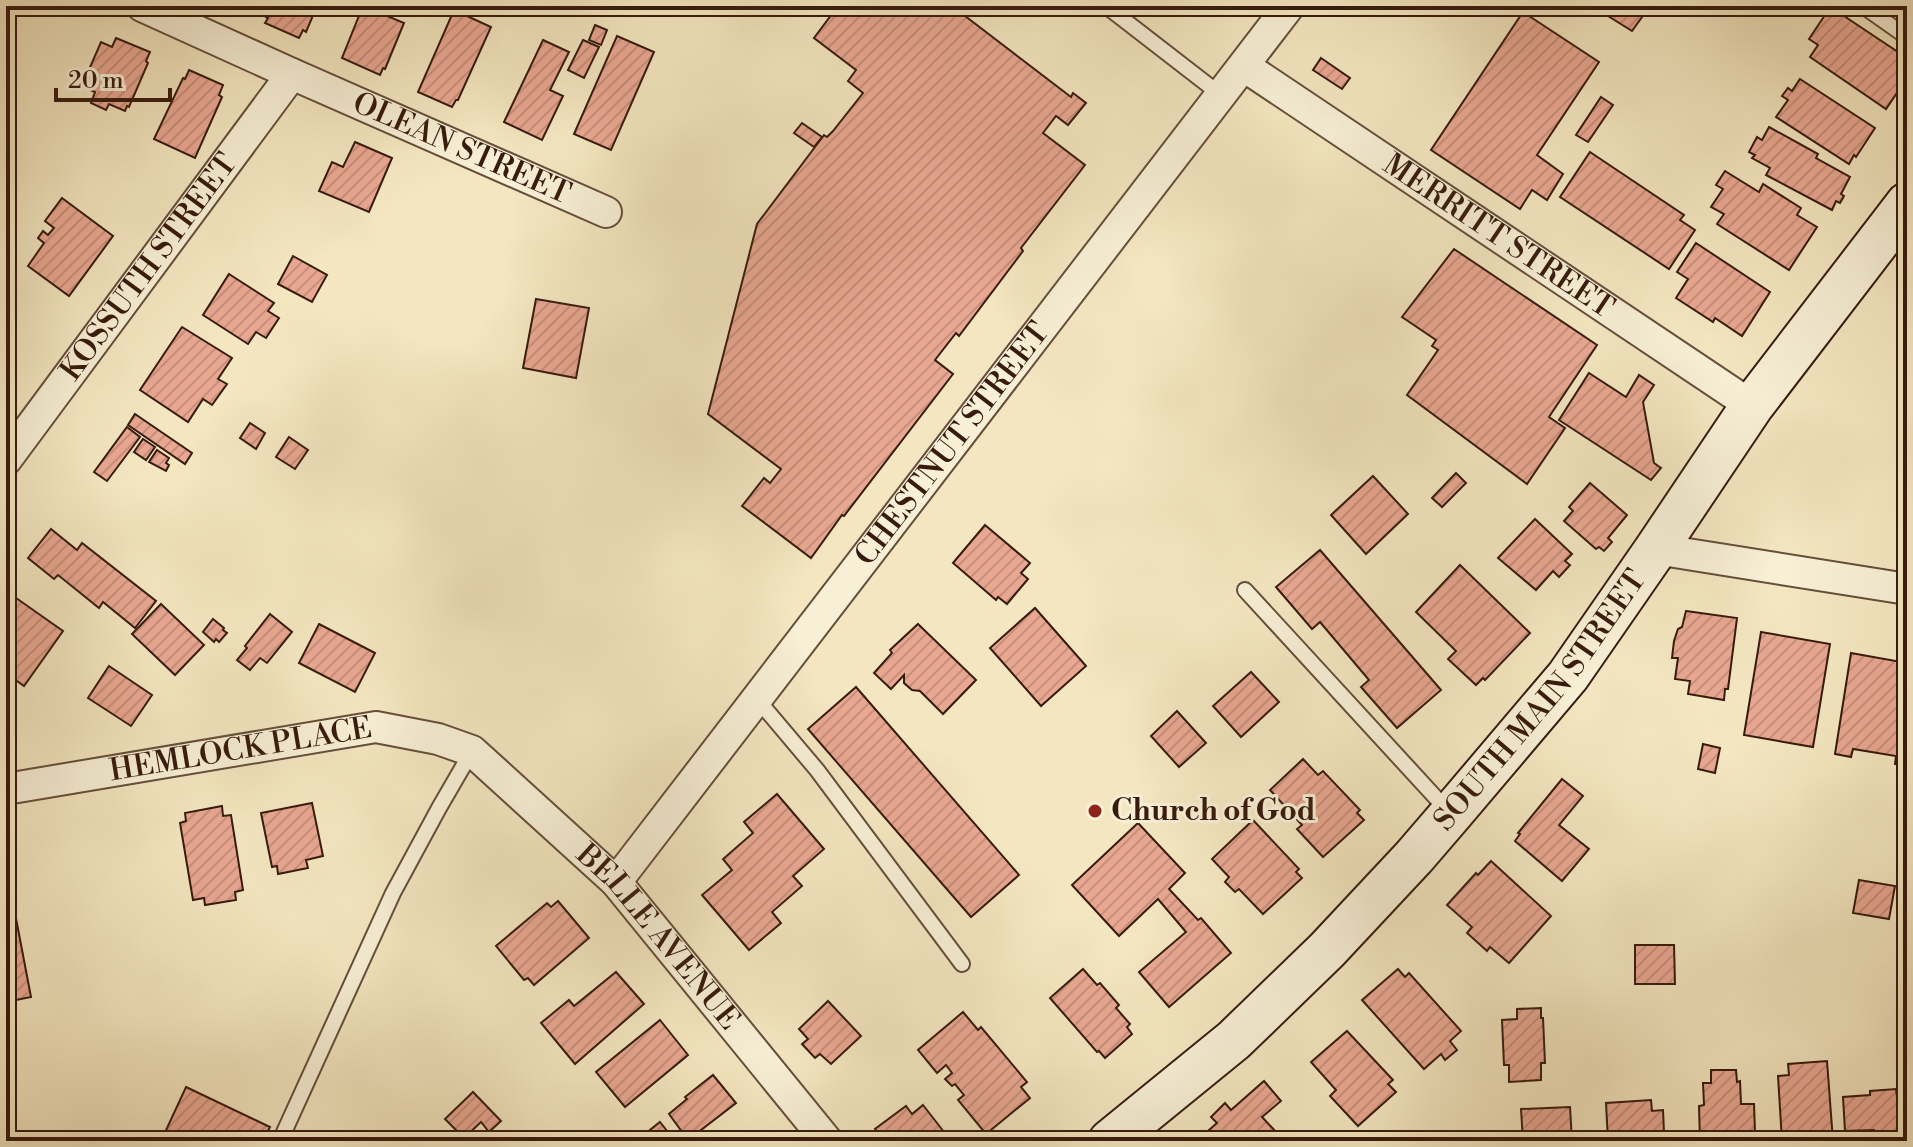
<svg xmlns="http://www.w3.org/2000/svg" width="1913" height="1147" font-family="'Libre Bodoni',serif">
<defs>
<pattern id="building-hatch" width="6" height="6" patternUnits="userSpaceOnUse" patternTransform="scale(2)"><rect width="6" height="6" fill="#e8a791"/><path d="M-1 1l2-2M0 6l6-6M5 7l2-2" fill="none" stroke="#c88f7c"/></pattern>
</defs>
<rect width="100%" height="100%" fill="#f3e6c0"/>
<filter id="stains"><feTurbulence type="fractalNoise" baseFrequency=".0025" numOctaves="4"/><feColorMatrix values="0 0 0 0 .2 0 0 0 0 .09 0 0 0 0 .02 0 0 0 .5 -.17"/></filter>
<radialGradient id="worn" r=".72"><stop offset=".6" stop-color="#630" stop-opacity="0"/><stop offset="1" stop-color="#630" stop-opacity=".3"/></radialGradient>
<!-- building -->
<g fill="url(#building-hatch)" stroke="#371b0e" stroke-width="2">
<polygon points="270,6 317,6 306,32 303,30 299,38 265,23 268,18 266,17"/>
<polygon points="363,6 370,8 371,6 383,7 380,13 404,23 385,69 383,68 380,75 342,58"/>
<polygon points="838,6 952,6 1071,97 1073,93 1086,103 1068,125 1056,116 1043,133 1085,165 1021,248 1023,251 959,336 956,333 935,360 953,374 844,516 842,515 811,558 742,506 764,478 770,483 781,469 708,414 757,224 824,135 827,137 833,131 863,93 848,81 856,70 814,38"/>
<polygon points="1592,6 1650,6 1632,31"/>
<polygon points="1832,8 1907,58 1907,78 1886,109 1810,57 1818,45 1809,39 1827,12 1828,13"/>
<polygon points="454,10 491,27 458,100 456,100 452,107 418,92"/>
<polygon points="1523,12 1599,62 1537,155 1563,174 1547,200 1532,190 1520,209 1431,150"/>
<polygon points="595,25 607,30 601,45 589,40"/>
<polygon points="617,36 654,52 611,150 574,134"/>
<polygon points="116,38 150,52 146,61 148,63 129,107 127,106 125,111 109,104 106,110 91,103 95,92 90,90 92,85 84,81 101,42 112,47"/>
<polygon points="543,40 569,52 550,90 563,96 542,140 504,122"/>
<polygon points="583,40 599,47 584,78 568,70"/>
<polygon points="1321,58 1350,78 1342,89 1313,70"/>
<polygon points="189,70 223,85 219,95 222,97 195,158 154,139 183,78 185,79"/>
<polygon points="1800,79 1875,128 1856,157 1854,155 1849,164 1776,117 1788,100 1782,96 1788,88 1792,91"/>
<polygon points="1601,97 1613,105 1588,142 1576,135"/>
<polygon points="802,123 822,137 814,147 794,133"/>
<polygon points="1769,127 1818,154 1816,158 1850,177 1841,194 1844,196 1840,203 1836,201 1832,210 1766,175 1770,168 1752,158 1755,155 1749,152 1757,137 1762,140"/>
<polygon points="355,142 392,158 369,212 319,191 332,162 343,167"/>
<polygon points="1590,152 1684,215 1680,220 1695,230 1669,269 1560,197"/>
<polygon points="1725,171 1759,192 1763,184 1801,208 1797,215 1817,227 1789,270 1717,224 1724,214 1711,207 1723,189 1716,185"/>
<polygon points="62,198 113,236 69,296 28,266 44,243 38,238 43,231 48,235 54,228 45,221"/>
<polygon points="1696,243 1770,292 1742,336 1715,318 1713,322 1676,298 1688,279 1677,272"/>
<polygon points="1454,249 1597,345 1549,417 1565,428 1527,484 1407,395 1438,350 1432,346 1436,340 1402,317"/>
<polygon points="293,256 327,275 312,302 278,284"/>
<polygon points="229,274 274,303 268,311 279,318 266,338 256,332 248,344 203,315"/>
<polygon points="536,299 589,308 576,378 523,368"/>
<polygon points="182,327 232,358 218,379 227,384 212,405 203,399 188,422 140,390"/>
<polygon points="1589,373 1626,397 1639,375 1654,385 1643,402 1654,463 1661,468 1651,480 1559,420"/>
<polygon points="135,414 192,453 185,464 128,425"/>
<polygon points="250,423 265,433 256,449 240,438"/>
<polygon points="127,427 140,437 107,481 94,472"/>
<polygon points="289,437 308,450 295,469 276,457"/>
<polygon points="143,439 155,447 146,460 134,452"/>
<polygon points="157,450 169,458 166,463 169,465 166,471 149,462"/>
<polygon points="1456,473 1466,483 1442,507 1432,498"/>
<polygon points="1373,476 1408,514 1366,554 1331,515"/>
<polygon points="1590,483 1627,515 1608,538 1612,542 1604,551 1599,547 1596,549 1564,521 1573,511 1569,507"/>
<polygon points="1535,519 1572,554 1565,561 1570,565 1559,577 1553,571 1536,590 1498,558"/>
<polygon points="985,525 1030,563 1021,573 1028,579 1007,604 998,597 996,600 953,563"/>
<polygon points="51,529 77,550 82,543 156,601 135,628 103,602 99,608 58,575 54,579 28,558"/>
<polygon points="1320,550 1441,690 1397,728 1361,687 1369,680 1320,622 1312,629 1276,587"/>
<polygon points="1460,565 1530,633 1485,680 1483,678 1476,685 1448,659 1456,651 1416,612"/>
<polygon points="9,593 63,631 24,686 6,673 6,598"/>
<polygon points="161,604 204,645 175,675 132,634"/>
<polygon points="1035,608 1086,666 1041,706 990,648"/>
<polygon points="1686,611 1737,618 1728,689 1725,689 1724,700 1688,694 1690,681 1675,679 1678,658 1672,658 1674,641 1678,629 1682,627"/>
<polygon points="270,614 292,632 267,663 260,658 250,670 237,660 247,648 245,646"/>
<polygon points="213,619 224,628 223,630 227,633 219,642 216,639 214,642 203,632"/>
<polygon points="319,624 375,653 355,692 299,663"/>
<polygon points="918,624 976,680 943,714 920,691 912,690 904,683 904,675 891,689 874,673 892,653 890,650"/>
<polygon points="1761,632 1830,644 1813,747 1744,735"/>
<polygon points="1851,653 1907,663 1907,766 1895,764 1896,756 1853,749 1851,757 1835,754"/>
<polygon points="109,666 152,695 131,726 88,698"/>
<polygon points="1251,672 1279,702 1241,737 1213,706"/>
<polygon points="856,687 1019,875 971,917 808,729"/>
<polygon points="1177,711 1206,743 1179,767 1151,736"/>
<polygon points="1703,744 1720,748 1715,773 1698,769"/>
<polygon points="1303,759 1318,775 1323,771 1360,810 1357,813 1364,820 1323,857 1297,829 1302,825 1270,790"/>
<polygon points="1562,779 1583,796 1559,825 1589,849 1562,881 1515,841 1520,834 1518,833"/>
<polygon points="777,794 824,849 793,876 802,886 772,912 781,923 749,950 702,895 732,870 723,859 753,833 744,822"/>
<polygon points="312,803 323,856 306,860 308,868 278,874 277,866 272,867 261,813"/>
<polygon points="222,806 223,816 231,815 243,890 235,892 236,900 205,905 204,898 193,900 180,823 186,821 185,813"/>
<polygon points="1253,820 1299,869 1296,872 1302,878 1263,914 1239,889 1235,892 1225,882 1229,877 1212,859"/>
<polygon points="1138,823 1185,873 1169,889 1198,920 1201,918 1231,953 1169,1007 1139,972 1186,932 1158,899 1119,936 1072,885"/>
<polygon points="1491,861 1551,916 1509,963 1490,947 1487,951 1467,933 1472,927 1447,905 1476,873 1478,875"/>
<polygon points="6,866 31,997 6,1002"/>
<polygon points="1859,880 1895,886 1889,919 1853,913"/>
<polygon points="558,901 589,938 534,985 528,978 524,980 496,946 547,903 551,907"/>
<polygon points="1635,945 1674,945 1675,984 1635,984"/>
<polygon points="1083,969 1097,985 1100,983 1119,1005 1116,1008 1130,1024 1127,1027 1132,1034 1105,1058 1099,1051 1097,1052 1050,998"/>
<polygon points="1398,969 1405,977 1409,973 1461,1031 1450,1041 1457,1050 1445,1060 1441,1054 1424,1069 1362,1000"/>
<polygon points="616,972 644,1004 575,1064 541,1023 569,1000 574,1006"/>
<polygon points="828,1001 861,1036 831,1064 820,1054 815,1058 802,1044 808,1039 799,1029"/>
<polygon points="1541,1008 1541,1018 1543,1018 1545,1063 1541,1063 1541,1080 1509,1082 1509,1065 1504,1065 1502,1020 1517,1019 1517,1009"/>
<polygon points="963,1012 978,1030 981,1027 1027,1082 1021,1087 1030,1098 986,1134 958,1100 964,1095 955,1084 952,1086 945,1079 952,1073 946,1065 937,1073 918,1050"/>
<polygon points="660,1020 688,1055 625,1107 596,1072"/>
<polygon points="1347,1031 1393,1080 1388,1084 1396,1092 1358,1126 1330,1096 1336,1090 1311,1062"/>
<polygon points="1827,1061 1833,1141 1782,1141 1778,1076 1789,1075 1788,1064"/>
<polygon points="1711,1070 1736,1070 1737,1082 1740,1081 1741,1104 1754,1104 1755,1132 1748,1131 1748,1141 1700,1141 1699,1106 1704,1105 1703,1083 1711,1083"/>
<polygon points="713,1075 736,1103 688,1140 669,1114 687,1099 685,1097"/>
<polygon points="1264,1081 1281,1101 1262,1117 1277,1133 1267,1141 1205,1141 1201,1137 1217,1123 1211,1117 1225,1103 1231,1110"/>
<polygon points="186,1087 270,1127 263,1141 161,1141"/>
<polygon points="1896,1089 1897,1097 1907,1096 1907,1141 1875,1141 1874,1130 1845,1131 1843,1097 1870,1095 1870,1091"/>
<polygon points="473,1092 501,1121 489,1132 481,1122 464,1138 445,1119"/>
<polygon points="1651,1100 1652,1111 1663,1110 1664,1132 1654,1133 1654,1141 1608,1141 1606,1103"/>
<polygon points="923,1105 951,1141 876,1141 881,1137 875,1129 906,1106 912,1114"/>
<polygon points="1570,1107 1572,1141 1523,1141 1521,1109"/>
<polygon points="660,1122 675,1141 659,1141 650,1130"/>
</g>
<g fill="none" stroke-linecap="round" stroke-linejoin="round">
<!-- lane casing -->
<g stroke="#664e3a" stroke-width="18">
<g id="lane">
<polyline points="1106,6 1221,95"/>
<polyline points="1863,6 1907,37"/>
<polyline points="1245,590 1448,811"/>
<polyline points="757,699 817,770 962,964"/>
<polyline points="280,1141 393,893 439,808 472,751"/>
</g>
</g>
<!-- street casing -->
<g stroke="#664e3a" stroke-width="34">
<g id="street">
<path id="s1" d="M 142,6 L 292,74 L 606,212"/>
<path id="s2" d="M 1244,66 L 1752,406"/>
<path id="s3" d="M 6,460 L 292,74"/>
<polyline points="1656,549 1907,589"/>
<path id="s4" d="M 6,789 L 376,727 L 438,739 L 472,751 L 616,882 L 827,1141"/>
<path id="s5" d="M 616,882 L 1289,6"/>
</g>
</g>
<!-- secondary casing -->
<g stroke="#371b0e" stroke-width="46">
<g id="secondary">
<path id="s6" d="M 1110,1141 L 1234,1040 L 1327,950 L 1414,857 L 1451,814 L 1568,676 L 1656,549 L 1752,406 L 1907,204"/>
</g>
</g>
<!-- lane -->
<use href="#lane" stroke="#f7efd6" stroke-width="14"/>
<!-- street -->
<use href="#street" stroke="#f7efd6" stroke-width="30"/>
<!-- secondary -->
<use href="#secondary" stroke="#f7efd6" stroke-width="42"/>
</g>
<!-- markers -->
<circle fill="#8f2418" stroke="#f7efd6" stroke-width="3" cx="1095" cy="811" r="8"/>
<g text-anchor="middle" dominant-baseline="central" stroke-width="6" stroke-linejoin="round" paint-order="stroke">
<!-- street labels -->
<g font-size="30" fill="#371b0e" stroke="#f7efd6">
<text stroke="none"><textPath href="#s1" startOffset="350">OLEAN STREET</textPath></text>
<text stroke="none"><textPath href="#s2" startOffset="306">MERRITT STREET</textPath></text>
<text stroke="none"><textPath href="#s3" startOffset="240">KOSSUTH STREET</textPath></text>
<text stroke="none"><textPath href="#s5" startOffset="552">CHESTNUT STREET</textPath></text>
<text stroke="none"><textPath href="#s6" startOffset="618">SOUTH MAIN STREET</textPath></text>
<text stroke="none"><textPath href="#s4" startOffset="238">HEMLOCK PLACE</textPath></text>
<text stroke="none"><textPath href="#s4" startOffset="738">BELLE AVENUE</textPath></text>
</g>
<!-- poi labels -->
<g font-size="30" font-weight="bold" fill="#371b0e" stroke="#f7efd6" text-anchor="start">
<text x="1111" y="811">Church of God</text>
</g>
</g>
<!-- margin -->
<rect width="1913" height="1147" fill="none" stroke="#f3e6c0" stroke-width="32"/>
<rect x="8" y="8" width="1897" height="1131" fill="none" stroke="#371b0e" stroke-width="4"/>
<rect x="16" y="16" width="1881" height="1115" fill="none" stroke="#371b0e" stroke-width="2"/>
<!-- scale -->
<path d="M56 88v12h114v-12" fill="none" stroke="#371b0e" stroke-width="4"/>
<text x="68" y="88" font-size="24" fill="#371b0e" stroke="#f7efd6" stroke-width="6" paint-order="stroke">20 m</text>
<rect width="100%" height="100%" filter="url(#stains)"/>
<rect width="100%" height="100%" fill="url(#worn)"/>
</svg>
